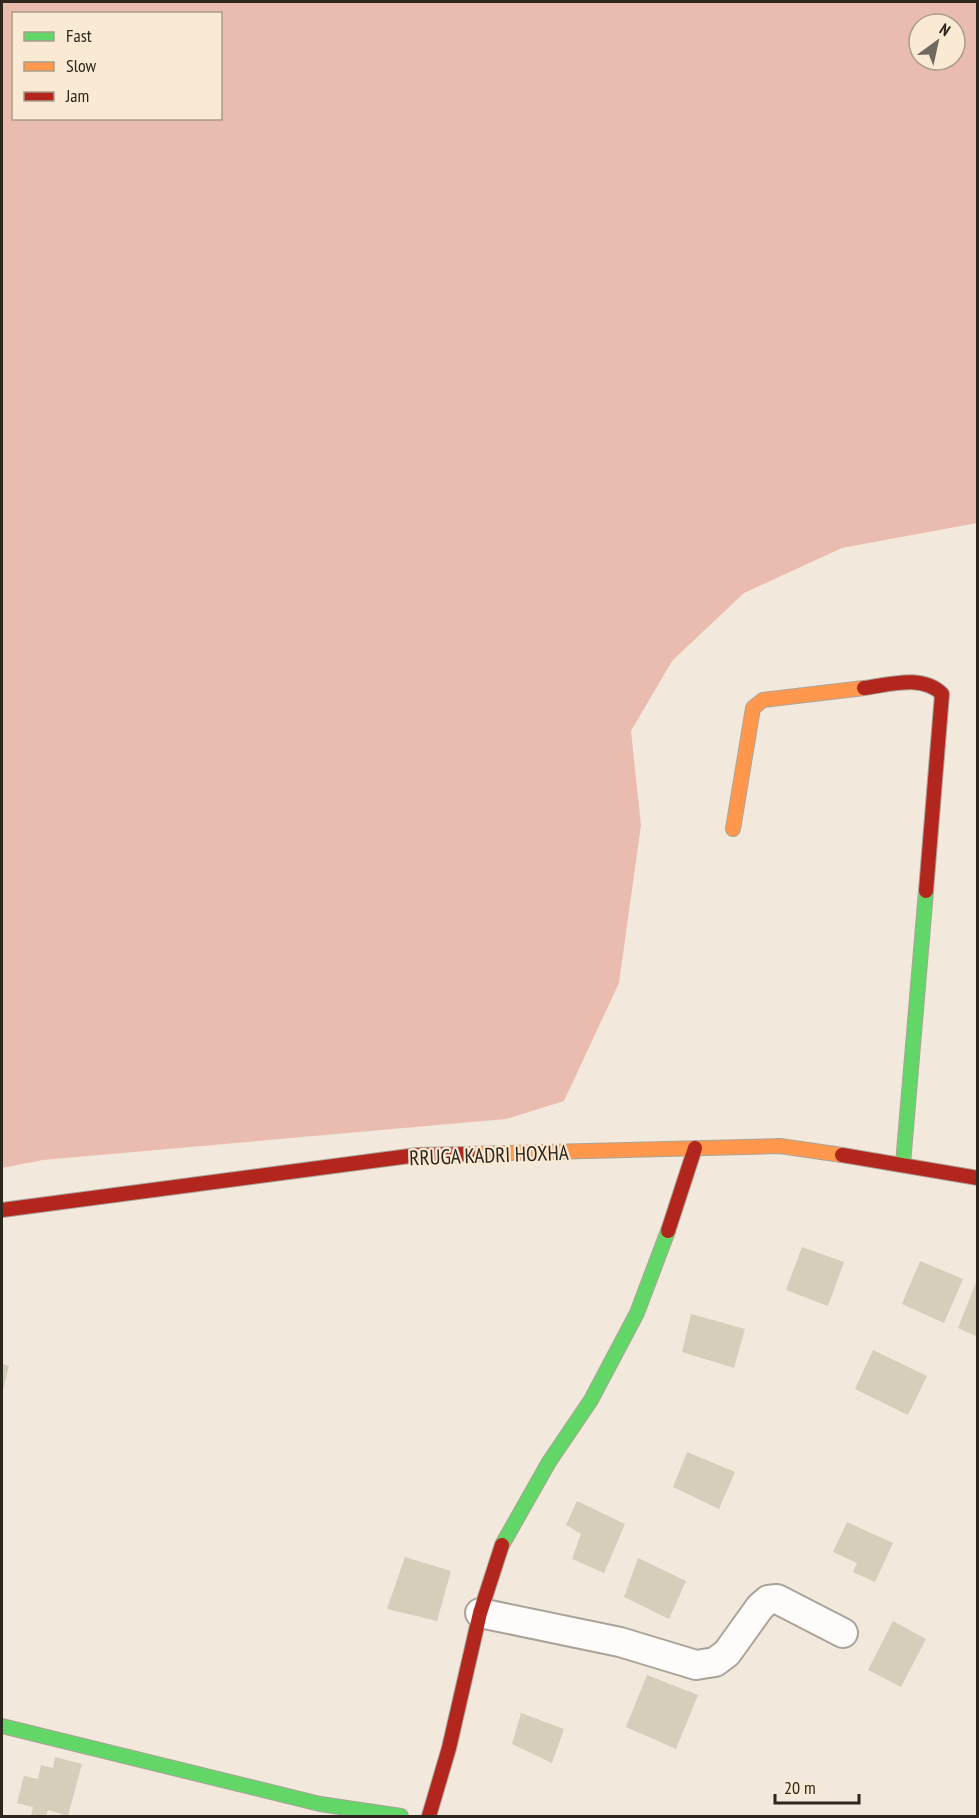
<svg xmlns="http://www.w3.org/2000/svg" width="979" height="1818" font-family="'PT Sans Narrow',sans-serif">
<rect width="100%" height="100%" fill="#f2e9dc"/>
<!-- forest -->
<path fill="#eabcaf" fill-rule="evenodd" d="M 2,2 L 977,2 L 977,523 L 842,548 L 744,593 L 672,661 L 631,731 L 641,825 L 619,983 L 564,1101 L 506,1119 L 43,1160 L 2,1168 ZM 14,14 L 220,14 L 220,118 L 14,118 ZM 919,24 L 955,24 L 955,60 L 919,60 Z"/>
<!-- building -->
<g fill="#d5ceba">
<polygon points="802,1247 844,1262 828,1306 786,1290"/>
<polygon points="920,1261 963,1279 944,1323 902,1304"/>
<polygon points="977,1280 978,1280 978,1337 958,1328"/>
<polygon points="691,1314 745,1329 734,1368 682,1352"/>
<polygon points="873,1350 927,1376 908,1415 855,1389"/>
<polygon points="2,1364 9,1366 2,1394"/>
<polygon points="687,1452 735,1472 719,1509 673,1487"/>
<polygon points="577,1501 625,1524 604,1573 572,1559 581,1534 566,1525"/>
<polygon points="847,1522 893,1543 875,1582 853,1572 857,1563 833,1552"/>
<polygon points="405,1557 451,1571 437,1621 387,1609"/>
<polygon points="638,1558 686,1581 669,1619 624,1597"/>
<polygon points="893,1621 926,1639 901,1687 868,1670"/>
<polygon points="647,1675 698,1695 676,1749 626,1727"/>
<polygon points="521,1713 564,1729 552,1763 512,1744"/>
<polygon points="55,1757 82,1764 68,1816 48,1810 46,1816 31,1816 33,1807 17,1803 24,1776 38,1779 41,1765 53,1768"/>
</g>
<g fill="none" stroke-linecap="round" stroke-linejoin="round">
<!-- street casing -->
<g stroke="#aaa399" stroke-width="32">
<polyline id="street" points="480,1613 620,1642 696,1665 715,1662 727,1653 760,1607 768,1600 777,1599 843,1633"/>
</g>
<!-- fast casing -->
<g stroke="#aaa399" stroke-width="16">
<g id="fast">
<polyline points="903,1164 926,891"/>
<polyline points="502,1545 549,1462 591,1400 637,1313 668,1231"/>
<polyline points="2,1726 320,1804 401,1816"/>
</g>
</g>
<!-- slow casing -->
<g stroke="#aaa399" stroke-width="16">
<g id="slow">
<polyline points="733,829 753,708 763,700 864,688"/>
<polyline points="469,1154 780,1146 842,1155"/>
</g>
</g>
<!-- jam casing -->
<g stroke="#aaa399" stroke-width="16">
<g id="jam">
<path d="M 864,688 C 889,685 922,674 942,694 L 926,891"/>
<polyline points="842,1155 978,1178"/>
<polyline points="2,1210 417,1155 469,1154"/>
<polyline points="668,1231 695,1148"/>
<polyline points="429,1816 449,1748 480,1613 502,1545"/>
</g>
</g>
<!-- street -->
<use href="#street" stroke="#fdfcfa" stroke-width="28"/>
<!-- fast -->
<use href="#fast" stroke="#63d668" stroke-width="14"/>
<!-- slow -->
<use href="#slow" stroke="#ff974d" stroke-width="14"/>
<!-- jam -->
<use href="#jam" stroke="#b3261e" stroke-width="14"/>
</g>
<g text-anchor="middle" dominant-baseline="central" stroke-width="4.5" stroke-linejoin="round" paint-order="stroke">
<!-- street labels -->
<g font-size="21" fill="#2c261d" stroke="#fbead3">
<text transform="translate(489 1155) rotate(-2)">RRUGA KADRI HOXHA</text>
</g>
</g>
<!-- border -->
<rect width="979" height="1818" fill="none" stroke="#2c261d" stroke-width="6"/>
<!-- legend -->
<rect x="12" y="12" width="210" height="108" fill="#fbead3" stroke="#a89c8a" stroke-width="1.5"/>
<rect x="24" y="32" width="30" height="9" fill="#63d668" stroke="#a89c8a" stroke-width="1.5"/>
<text x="66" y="42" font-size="18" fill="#2c261d">Fast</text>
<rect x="24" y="62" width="30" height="9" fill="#ff974d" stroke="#a89c8a" stroke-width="1.5"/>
<text x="66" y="72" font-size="18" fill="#2c261d">Slow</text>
<rect x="24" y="92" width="30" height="9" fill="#b3261e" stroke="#a89c8a" stroke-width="1.5"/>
<text x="66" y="102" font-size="18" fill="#2c261d">Jam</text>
<!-- north arrow -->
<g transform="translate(937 42) rotate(33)"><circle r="28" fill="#fbead3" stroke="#a89c8a" stroke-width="1.5"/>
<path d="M0-4.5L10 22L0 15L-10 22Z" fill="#716a60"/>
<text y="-9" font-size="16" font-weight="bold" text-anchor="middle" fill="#2c261d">N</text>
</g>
<!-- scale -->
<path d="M775 1794v9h84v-9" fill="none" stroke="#2c261d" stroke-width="3"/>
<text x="784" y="1794" font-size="18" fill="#2c261d" stroke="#fbead3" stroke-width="4.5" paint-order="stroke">20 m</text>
</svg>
